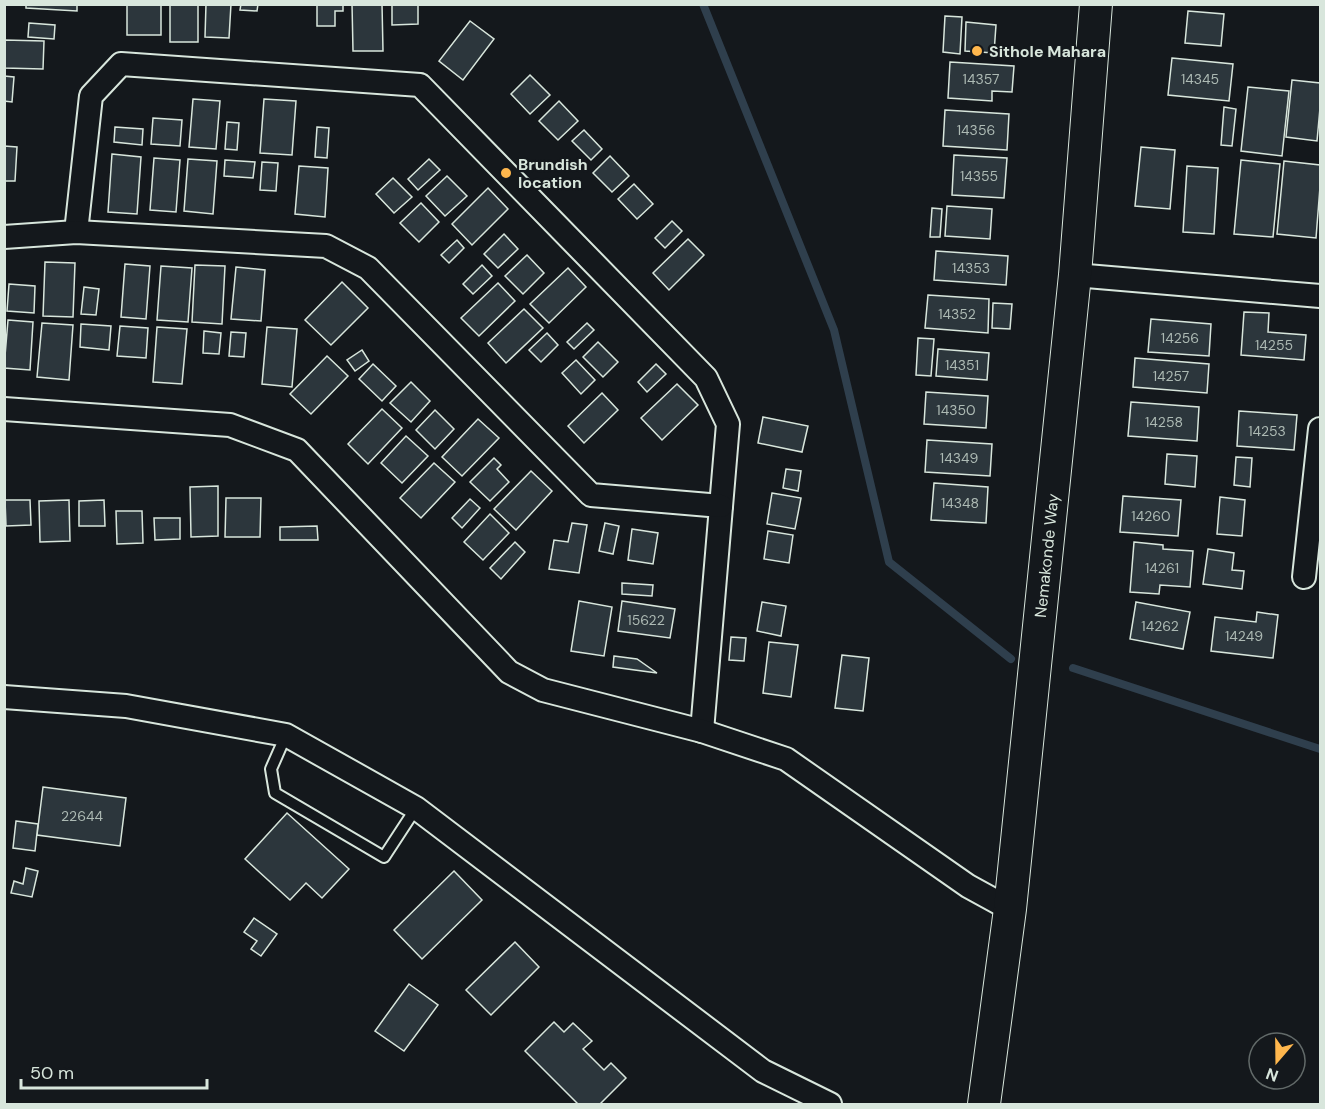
<svg xmlns="http://www.w3.org/2000/svg" width="1325" height="1109" font-family="'DM Sans',sans-serif">
<rect width="100%" height="100%" fill="#14181c"/>
<g fill="none" stroke-linecap="round" stroke-linejoin="round">
<!-- stream -->
<g stroke="#2f3f4d" stroke-width="8">
<polyline points="703,4 834,330 889,562 1011,659"/>
<polyline points="1073,668 1320,749"/>
</g>
</g>
<!-- building -->
<g fill="#2c363c" stroke="#d8e6dc" stroke-width="1.5">
<polygon points="26,4 77,4 77,11 26,8"/>
<rect x="127" y="4" width="34" height="31"/>
<rect x="170" y="4" width="28" height="38"/>
<polygon points="206,4 231,4 229,38 205,37"/>
<polygon points="241,4 258,4 257,11 240,10"/>
<polygon points="317,4 343,4 343,11 335,11 335,26 317,26"/>
<polygon points="352,4 382,4 383,51 353,51"/>
<polygon points="392,4 418,4 418,24 392,25"/>
<polygon points="1188,11 1224,14 1221,46 1185,43"/>
<polygon points="945,16 962,17 960,54 943,52"/>
<polygon points="470,21 494,39 463,80 439,61"/>
<polygon points="966,22 996,25 994,53 965,51"/>
<polygon points="29,23 55,25 54,39 28,37"/>
<polygon points="4,40 44,41 43,69 4,68"/>
<polygon points="1172,58 1233,64 1229,101 1168,95"/>
<polygon points="950,62 1014,66 1012,92 992,91 992,101 948,98"/>
<polygon points="530,75 550,95 530,114 511,94"/>
<polygon points="4,76 14,77 12,102 4,101"/>
<polygon points="1292,80 1320,83 1320,108 1317,141 1286,137"/>
<polygon points="1248,87 1289,91 1282,156 1241,151"/>
<polygon points="193,99 220,101 216,149 189,147"/>
<polygon points="264,99 296,101 292,155 260,153"/>
<polygon points="559,101 578,121 558,140 539,121"/>
<polygon points="1224,107 1236,109 1232,146 1221,145"/>
<polygon points="945,110 1009,114 1007,150 943,146"/>
<polygon points="153,118 182,120 180,146 151,144"/>
<polygon points="227,122 239,123 237,150 225,149"/>
<polygon points="115,127 143,129 142,145 114,142"/>
<polygon points="317,127 329,128 327,158 315,157"/>
<polygon points="584,130 602,149 591,160 572,141"/>
<polygon points="4,146 17,147 15,181 4,181"/>
<polygon points="1141,147 1175,150 1170,209 1135,206"/>
<polygon points="112,154 141,157 137,214 108,212"/>
<polygon points="954,155 1007,158 1004,198 952,195"/>
<polygon points="610,156 629,176 612,192 593,173"/>
<polygon points="154,158 180,160 176,212 150,210"/>
<polygon points="188,159 217,161 213,214 184,211"/>
<polygon points="429,159 440,170 418,190 408,179"/>
<polygon points="225,160 255,162 253,178 224,176"/>
<polygon points="1241,160 1280,164 1273,237 1234,234"/>
<polygon points="1284,161 1320,165 1320,187 1316,238 1277,234"/>
<polygon points="262,162 278,163 276,191 260,190"/>
<polygon points="299,166 328,168 325,217 295,214"/>
<polygon points="1187,166 1218,168 1214,234 1183,232"/>
<polygon points="447,176 467,196 445,216 426,196"/>
<polygon points="393,178 412,197 394,213 376,194"/>
<polygon points="634,184 653,204 637,219 618,199"/>
<polygon points="488,188 508,209 472,245 452,224"/>
<polygon points="421,203 439,222 419,242 400,223"/>
<polygon points="947,206 992,209 990,239 945,236"/>
<polygon points="932,208 942,209 940,237 930,237"/>
<polygon points="672,221 682,231 665,248 655,238"/>
<polygon points="504,234 518,249 498,268 484,254"/>
<polygon points="688,239 704,255 669,290 653,273"/>
<polygon points="457,240 464,248 449,263 441,255"/>
<polygon points="936,251 1008,256 1006,285 934,280"/>
<polygon points="527,255 544,273 523,294 505,276"/>
<polygon points="45,262 75,263 73,317 43,316"/>
<polygon points="125,264 150,266 146,319 121,317"/>
<polygon points="195,265 225,266 222,324 192,322"/>
<polygon points="482,265 492,276 473,294 463,284"/>
<polygon points="161,266 192,268 188,322 157,320"/>
<polygon points="236,267 265,270 261,321 231,319"/>
<polygon points="568,268 586,287 549,323 530,304"/>
<polygon points="342,282 368,308 331,345 305,320"/>
<polygon points="498,283 515,301 479,336 461,318"/>
<polygon points="9,284 35,286 34,313 7,311"/>
<polygon points="84,287 99,289 96,315 81,314"/>
<polygon points="928,295 989,299 988,333 925,328"/>
<polygon points="993,303 1012,304 1010,329 992,328"/>
<polygon points="524,309 543,328 506,363 488,343"/>
<polygon points="1244,312 1269,313 1268,332 1306,335 1304,360 1241,355"/>
<polygon points="1151,319 1211,324 1209,356 1148,352"/>
<polygon points="8,320 33,322 30,370 4,368"/>
<polygon points="42,323 73,325 69,380 37,377"/>
<polygon points="587,323 594,330 574,349 567,342"/>
<polygon points="81,324 111,326 109,350 80,347"/>
<polygon points="120,326 148,328 146,358 117,356"/>
<polygon points="157,327 187,329 182,384 153,382"/>
<polygon points="267,327 297,329 292,387 262,384"/>
<polygon points="204,331 221,333 219,354 203,353"/>
<polygon points="231,332 246,333 244,357 229,356"/>
<polygon points="547,333 558,345 541,362 529,350"/>
<polygon points="918,338 934,339 931,376 916,375"/>
<polygon points="598,342 618,362 603,377 583,357"/>
<polygon points="938,349 989,353 987,380 936,376"/>
<polygon points="362,350 369,361 355,371 347,360"/>
<polygon points="327,356 348,376 311,414 290,394"/>
<polygon points="1135,358 1209,364 1207,393 1133,387"/>
<polygon points="576,360 595,380 581,394 562,373"/>
<polygon points="373,364 396,386 382,401 359,379"/>
<polygon points="656,364 666,374 647,392 638,382"/>
<polygon points="411,382 430,401 411,422 390,403"/>
<polygon points="677,384 698,405 662,440 641,418"/>
<polygon points="926,392 988,396 986,428 924,424"/>
<polygon points="602,393 618,410 584,443 568,426"/>
<polygon points="1131,402 1199,407 1197,441 1128,436"/>
<polygon points="382,409 402,428 368,464 348,444"/>
<polygon points="435,410 454,429 435,449 416,430"/>
<polygon points="1239,411 1297,415 1294,450 1237,446"/>
<polygon points="763,417 808,426 802,452 758,443"/>
<polygon points="478,419 499,438 462,476 442,457"/>
<polygon points="406,436 428,456 402,483 381,463"/>
<polygon points="927,440 992,444 990,476 925,472"/>
<polygon points="1167,454 1197,456 1195,487 1165,484"/>
<polygon points="1236,457 1252,458 1250,487 1234,485"/>
<polygon points="494,458 501,465 497,469 509,482 490,501 470,482"/>
<polygon points="434,463 455,482 421,518 400,498"/>
<polygon points="786,469 801,471 798,491 783,488"/>
<polygon points="531,471 552,491 516,530 494,509"/>
<polygon points="934,483 988,487 986,523 931,520"/>
<polygon points="218,486 218,536 191,537 190,487"/>
<polygon points="772,493 801,498 795,529 767,524"/>
<polygon points="1123,496 1181,500 1178,536 1120,532"/>
<polygon points="1220,497 1245,500 1242,536 1217,534"/>
<polygon points="226,498 261,498 260,537 225,537"/>
<polygon points="470,499 480,508 462,528 452,518"/>
<polygon points="5,500 30,500 31,525 6,526"/>
<polygon points="69,500 70,541 40,542 39,501"/>
<polygon points="104,500 105,526 79,526 79,501"/>
<polygon points="116,511 142,511 143,543 117,544"/>
<polygon points="490,514 509,533 483,560 464,542"/>
<polygon points="154,518 180,518 180,539 155,540"/>
<polygon points="572,523 587,525 579,573 549,569 554,540 568,542"/>
<polygon points="605,523 619,526 613,554 599,551"/>
<polygon points="317,526 318,540 280,540 280,527"/>
<polygon points="632,529 658,533 653,564 628,560"/>
<polygon points="768,531 793,535 789,563 764,559"/>
<polygon points="515,542 525,552 501,579 490,568"/>
<polygon points="1134,542 1163,545 1163,549 1193,551 1190,587 1160,585 1159,594 1130,592"/>
<polygon points="1208,549 1234,553 1232,570 1244,571 1242,589 1203,584"/>
<polygon points="622,583 653,585 652,596 622,594"/>
<polygon points="579,601 612,607 604,656 571,651"/>
<polygon points="622,601 675,609 670,638 618,631"/>
<polygon points="762,602 786,606 781,636 757,631"/>
<polygon points="1136,602 1190,612 1183,649 1130,639"/>
<polygon points="1257,612 1278,615 1273,658 1211,651 1215,617 1256,622"/>
<polygon points="731,637 746,638 744,661 729,660"/>
<polygon points="769,642 798,645 791,697 763,693"/>
<polygon points="842,655 869,658 863,711 835,708"/>
<polygon points="614,656 637,659 657,673 613,667"/>
<polygon points="43,787 126,798 120,846 37,835"/>
<polygon points="287,813 349,869 322,898 306,883 290,900 245,859"/>
<polygon points="16,821 38,824 35,851 13,848"/>
<polygon points="26,868 38,871 32,897 11,893 14,881 23,884"/>
<polygon points="454,871 482,900 422,959 394,930"/>
<polygon points="254,918 277,934 261,956 251,949 257,941 244,932"/>
<polygon points="515,942 539,967 491,1015 466,990"/>
<polygon points="409,984 438,1005 404,1051 375,1031"/>
<polygon points="554,1022 564,1032 573,1023 592,1041 583,1049 604,1070 611,1063 626,1078 600,1104 578,1104 525,1051"/>
</g>
<g fill="none" stroke-linecap="round" stroke-linejoin="round">
<!-- lane casing -->
<g stroke="#d8e6dc" stroke-width="14">
<polyline id="lane" points="286,735 271,769 275,793 384,857 416,808"/>
</g>
<!-- street casing -->
<g stroke="#d8e6dc" stroke-width="26">
<g id="street">
<polyline points="76,232 91,96 121,64 420,85 706,378 728,424 702,731"/>
<polyline points="4,237 76,232 326,246 368,268 591,495 721,506"/>
<polyline points="1075,275 1320,296"/>
<polyline points="4,409 230,425 297,450 509,672 543,690 702,731 786,759 968,886 1010,909"/>
<polyline points="1304,577 1320,429"/>
<polyline points="4,697 126,706 286,735 416,808 763,1071 830,1104"/>
</g>
</g>
<!-- secondary casing -->
<g stroke="#d8e6dc" stroke-width="34">
<g id="secondary">
<path id="s1" d="M 984,1104 L 1010,909 L 1075,275 L 1096,4"/>
</g>
</g>
<!-- lane -->
<use href="#lane" stroke="#14181c" stroke-width="10"/>
<!-- street -->
<use href="#street" stroke="#14181c" stroke-width="22"/>
<!-- secondary -->
<use href="#secondary" stroke="#14181c" stroke-width="32"/>
</g>
<!-- markers -->
<g fill="#ffb74d" stroke="#14181c" stroke-width="2">
<circle cx="977" cy="51" r="6"/>
<circle cx="506" cy="173" r="6"/>
</g>
<g text-anchor="middle" dominant-baseline="central" stroke-width="4.5" stroke-linejoin="round" paint-order="stroke">
<!-- number labels -->
<g font-size="14" fill="#adbab4">
<text x="981" y="79">14357</text>
<text x="1200" y="79">14345</text>
<text x="976" y="130">14356</text>
<text x="979" y="176">14355</text>
<text x="971" y="268">14353</text>
<text x="957" y="314">14352</text>
<text x="1180" y="338">14256</text>
<text x="1274" y="345">14255</text>
<text x="962" y="365">14351</text>
<text x="1171" y="376">14257</text>
<text x="956" y="410">14350</text>
<text x="1164" y="422">14258</text>
<text x="1267" y="431">14253</text>
<text x="959" y="458">14349</text>
<text x="960" y="503">14348</text>
<text x="1151" y="516">14260</text>
<text x="1162" y="568">14261</text>
<text x="646" y="620">15622</text>
<text x="1160" y="626">14262</text>
<text x="1244" y="636">14249</text>
<text x="82" y="816">22644</text>
</g>
<!-- poi labels -->
<g font-size="16" font-weight="bold" fill="#d8e6dc" stroke="#14181c" text-anchor="start">
<text x="989" y="51">Sithole Mahara</text>
<text x="518" y="164">Brundish<tspan x="518" dy="18">location</tspan></text>
</g>
<!-- street labels -->
<g font-size="16" fill="#d8e6dc" stroke="#14181c">
<text stroke="none"><textPath href="#s1" startOffset="552">Nemakonde Way</textPath></text>
</g>
</g>
<!-- border -->
<rect width="1325" height="1109" fill="none" stroke="#d8e6dc" stroke-width="12"/>
<!-- north arrow -->
<g transform="translate(1277 1061) rotate(200)"><circle r="28" fill="#14181c" stroke="#626a69" stroke-width="1.5"/>
<path d="M0-4.5L10 22L0 15L-10 22Z" fill="#ffb74d"/>
<text y="-9" font-size="16" font-weight="bold" text-anchor="middle" fill="#d8e6dc">N</text>
</g>
<!-- scale -->
<path d="M21 1079v9h186v-9" fill="none" stroke="#d8e6dc" stroke-width="3"/>
<text x="30" y="1079" font-size="18" fill="#d8e6dc" stroke="#14181c" stroke-width="4.5" paint-order="stroke">50 m</text>
</svg>
